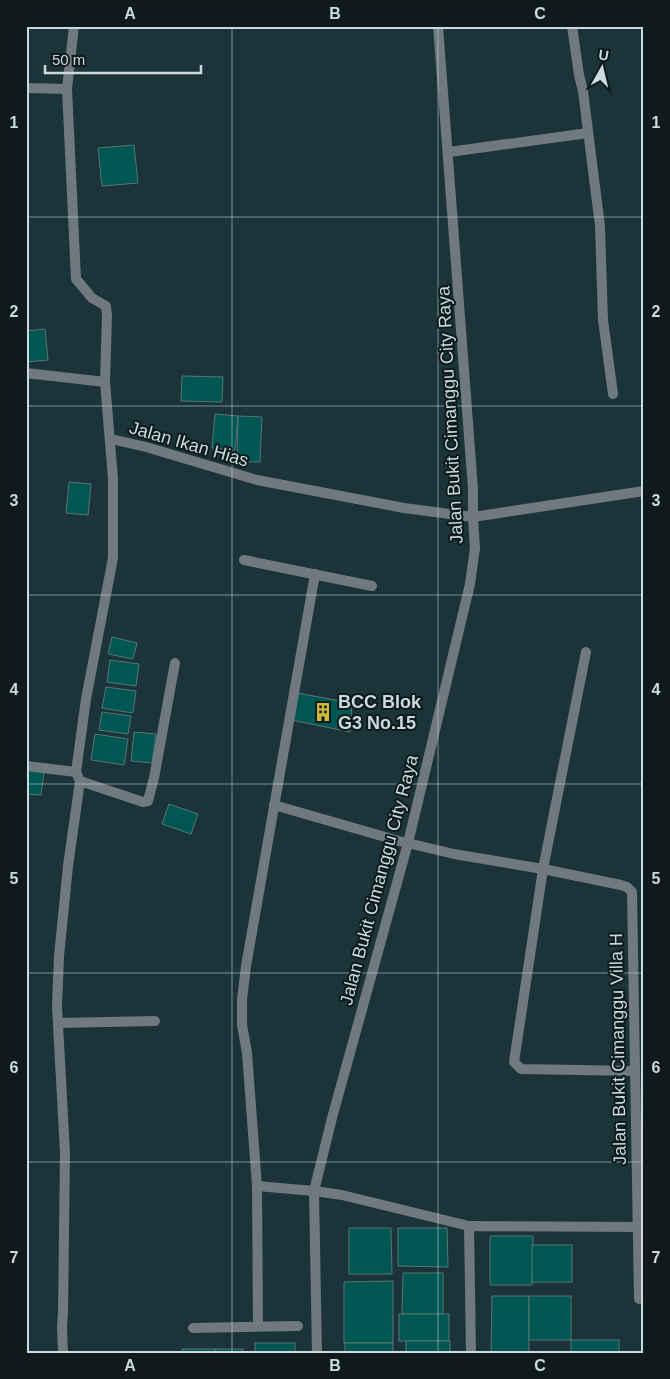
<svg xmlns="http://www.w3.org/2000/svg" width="670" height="1379" font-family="Arial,sans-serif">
<rect width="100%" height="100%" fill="#1a343a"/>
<!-- building -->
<g fill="#005652" stroke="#597674">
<polygon points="134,145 138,183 102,186 98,148"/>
<polygon points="45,329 48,360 26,362 26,331"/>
<polygon points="182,376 223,377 222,402 181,401"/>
<polygon points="215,414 238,416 235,450 212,448"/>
<polygon points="238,416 262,417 260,462 237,462"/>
<polygon points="69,482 91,484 88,515 66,513"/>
<polygon points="112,637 137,643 133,659 108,654"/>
<polygon points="110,660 139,664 136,686 107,682"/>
<polygon points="106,687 136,691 133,713 102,708"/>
<polygon points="297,693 352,703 350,732 292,720"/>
<polygon points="102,712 131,716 128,734 99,730"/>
<polygon points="134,732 156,734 152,763 131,761"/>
<polygon points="95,734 128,739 124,765 91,760"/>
<polygon points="26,770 44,772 41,795 26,794"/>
<polygon points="169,804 198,814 191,834 162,824"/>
<polygon points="349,1228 391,1228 392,1274 349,1274"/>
<polygon points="398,1228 447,1228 448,1267 398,1266"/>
<polygon points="490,1236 533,1236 532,1285 490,1285"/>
<rect x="532" y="1245" width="40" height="37"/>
<polygon points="403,1273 443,1273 443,1314 402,1314"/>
<polygon points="393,1281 393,1343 344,1343 344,1282"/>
<polygon points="492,1296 529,1296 529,1353 491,1353"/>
<rect x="529" y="1296" width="42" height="44"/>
<rect x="399" y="1314" width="50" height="27"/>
<rect x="571" y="1340" width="48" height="13"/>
<rect x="406" y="1341" width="44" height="12"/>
<rect x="255" y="1343" width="40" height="10"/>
<rect x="345" y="1343" width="48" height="10"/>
<rect x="182" y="1349" width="33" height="4"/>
<rect x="215" y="1349" width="28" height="4"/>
</g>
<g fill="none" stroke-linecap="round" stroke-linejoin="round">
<!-- lane -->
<polyline stroke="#6f797f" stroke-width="10" points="58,1023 155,1021"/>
<!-- street -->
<g stroke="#6f797f" stroke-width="10">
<polyline points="572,26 579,75 583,91 600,226 603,320 613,394"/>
<polyline points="26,88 67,89"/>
<polyline points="449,152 588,133"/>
<polyline points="26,373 105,382"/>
<polyline points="111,439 146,447 257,480 404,508 473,517 644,491"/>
<polyline points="244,560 372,586"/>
<polyline points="586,652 543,869 514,1062 521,1069 634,1071"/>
<polyline points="26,766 76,772"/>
<polyline points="80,781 143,802 148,801 154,778 175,663"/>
<polyline points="274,805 399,841 454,854 543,869 621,885 627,887 632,892 639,1299"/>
<polyline points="257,1186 314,1191 342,1195 469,1226"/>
<polyline points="258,1326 257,1186 247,1053 242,1025 242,1000 246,966 315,574"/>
<polyline points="193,1328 298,1326"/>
<polyline points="63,1353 62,1327 63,1312 65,1153 57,1006 59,956 68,866 80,781 76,772 86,699 113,558 113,479 105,382 107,316 106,306 92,298 76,279 67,89 74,26"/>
<polyline points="317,1353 314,1191 332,1118 408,843 470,584 475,548 473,517 473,489 438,26"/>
<polyline points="471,1353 469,1226 637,1227"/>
</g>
</g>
<!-- grid -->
<path fill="none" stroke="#cbdade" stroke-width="1" stroke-opacity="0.55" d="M 232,26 L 232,1353M 438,26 L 438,1353M 26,217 L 644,217M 26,406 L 644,406M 26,595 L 644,595M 26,784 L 644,784M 26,973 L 644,973M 26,1162 L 644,1162"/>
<!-- icons -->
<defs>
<g id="building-bare" transform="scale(1.5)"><path d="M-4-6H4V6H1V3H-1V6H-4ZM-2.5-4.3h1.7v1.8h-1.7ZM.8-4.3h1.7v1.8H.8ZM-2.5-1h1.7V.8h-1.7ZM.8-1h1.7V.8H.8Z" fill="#ceb938" stroke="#0e1a1c" stroke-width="2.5" paint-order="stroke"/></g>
</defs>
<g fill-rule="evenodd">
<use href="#building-bare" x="323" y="712"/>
</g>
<g text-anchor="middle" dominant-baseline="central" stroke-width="4" stroke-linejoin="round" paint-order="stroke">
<!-- street labels -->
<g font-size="18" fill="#cbdade" stroke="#0e1a1c">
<text transform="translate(450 415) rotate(-93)">Jalan Bukit Cimanggu City Raya</text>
<text transform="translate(189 444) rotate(16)">Jalan Ikan Hias</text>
<text transform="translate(379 880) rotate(-75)">Jalan Bukit Cimanggu City Raya</text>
<text transform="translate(618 1049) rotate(-91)">Jalan Bukit Cimanggu Villa H</text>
</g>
<!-- poi labels -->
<g font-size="18" font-weight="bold" fill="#cbdade" stroke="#0e1a1c" text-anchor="start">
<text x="338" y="702">BCC Blok<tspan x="338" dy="21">G3 No.15</tspan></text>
</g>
</g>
<!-- border -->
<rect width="670" height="1379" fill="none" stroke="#0e1a1c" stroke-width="55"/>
<!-- north arrow -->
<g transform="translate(602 68) rotate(8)" stroke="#0e1a1c" stroke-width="4" paint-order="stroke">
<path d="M0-4L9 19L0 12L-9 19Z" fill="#cbdade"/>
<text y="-8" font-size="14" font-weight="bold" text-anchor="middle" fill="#cbdade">U</text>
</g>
<!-- scale -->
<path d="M45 65v8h156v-8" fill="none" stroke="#cbdade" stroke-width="2.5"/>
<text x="52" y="65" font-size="15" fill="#cbdade" stroke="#0e1a1c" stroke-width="4" paint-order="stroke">50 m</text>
<rect x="28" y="28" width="614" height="1324" fill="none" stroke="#cbdade" stroke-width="2"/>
<g font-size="16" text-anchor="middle" font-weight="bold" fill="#cbdade">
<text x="130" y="19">A</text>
<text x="335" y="19">B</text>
<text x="540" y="19">C</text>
<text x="14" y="128">1</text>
<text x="656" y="128">1</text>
<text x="14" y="317">2</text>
<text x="656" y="317">2</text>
<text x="14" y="506">3</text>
<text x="656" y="506">3</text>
<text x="14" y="695">4</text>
<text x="656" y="695">4</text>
<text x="14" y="884">5</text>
<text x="656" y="884">5</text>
<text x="14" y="1073">6</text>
<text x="656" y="1073">6</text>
<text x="14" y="1263">7</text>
<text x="656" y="1263">7</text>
<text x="130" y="1371">A</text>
<text x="335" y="1371">B</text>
<text x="540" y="1371">C</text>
</g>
</svg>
